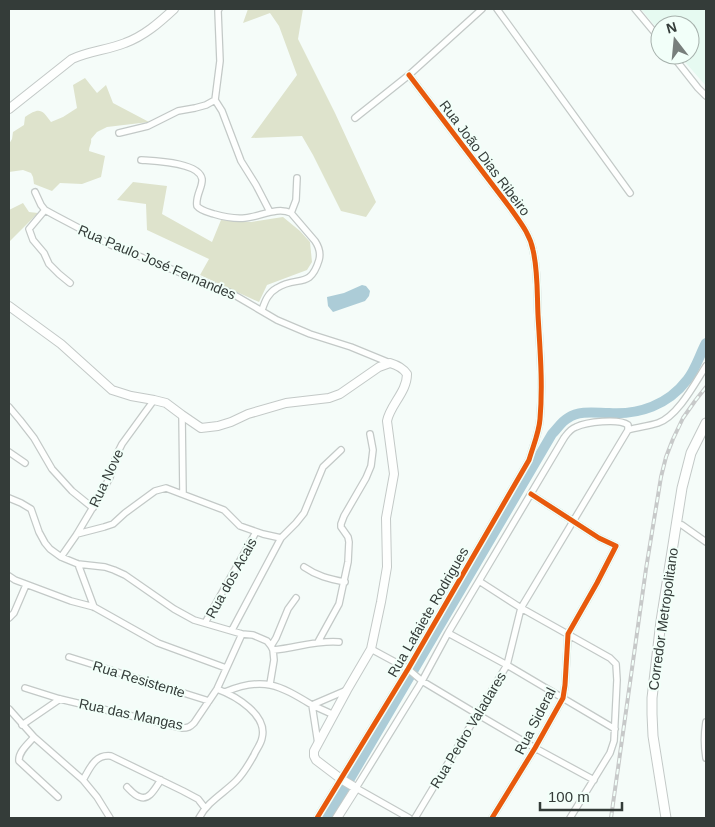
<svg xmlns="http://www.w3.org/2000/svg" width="715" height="827" viewBox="0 0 715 827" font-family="Arial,sans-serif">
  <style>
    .built { fill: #e6faf1 }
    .forest { fill: #dee3cc }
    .water { fill: #acccd7 }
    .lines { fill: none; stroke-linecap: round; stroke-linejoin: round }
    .river { stroke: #acccd7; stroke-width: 10 }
    .street-casing { stroke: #c3c9c7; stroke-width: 8 }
    .secondary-casing { stroke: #c3c9c7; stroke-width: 10 }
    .primary-casing { stroke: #c3c9c7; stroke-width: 11 }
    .street { stroke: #fefffe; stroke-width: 5.5 }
    .secondary { stroke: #fefffe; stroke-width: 8 }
    .primary { stroke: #fefffe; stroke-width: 9 }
    .rail-casing { stroke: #c7c9c9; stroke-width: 4 }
    .rail { stroke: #f2fff9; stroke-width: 2; stroke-dasharray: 5.5; stroke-linecap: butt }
    .cycleway-casing { stroke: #f2fff9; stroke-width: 8 }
    .cycleway { stroke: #e8590c; stroke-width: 5 }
    .labels { text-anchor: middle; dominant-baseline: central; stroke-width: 4; stroke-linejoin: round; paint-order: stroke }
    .street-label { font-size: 14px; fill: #343c39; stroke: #f2fff9 }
  </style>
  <rect width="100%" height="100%" fill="#f5fcf9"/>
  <path class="built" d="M641,9h65v77l-27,-31h11v-30h-30v7z"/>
  <path class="forest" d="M248,9h55l-5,30 37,74 41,89 -10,15 -25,-6 -28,-56 -11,-19 -51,2 46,-63 -18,-49 -9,-13 -27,10z
    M85,78l12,15 9,-8 7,18 36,19 -42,5 -10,5 -6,7c1,4 -2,7 -2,12l16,5 -4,21 -19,7 -22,-1 -8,8 -18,-7 -1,-7 -2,-4 -8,-3 -14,2v-28l3,-5 1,-7 11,-7 1,-8c14,-10 17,-8 26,5l12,-5 14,-9 -4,-23z
    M133,182l34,4 -5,28 50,28 9,-22 30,2 32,-5 17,14 10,11 2,20 -5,8 -40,15 -8,17 -59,-27 9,-16 -62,-29 -1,-26 -29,-4z
    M23,203l6,9 9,1 -29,29v-32z"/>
  <path class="water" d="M362,285l4,1 4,5 -1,5 -4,5 -32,11 -5,-6 -1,-9 17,-4z"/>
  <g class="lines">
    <path class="river" d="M327,818l225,-384c5,-5 10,-13 16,-16 12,-8 28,-5 41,-5 30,2 59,-8 78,-33 8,-9 13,-26 19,-37"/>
    <defs>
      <path id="street" d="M497,9l133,184
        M635,9l25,30
        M672,55l26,33 8,8
        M215,100l7,11 19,50 15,24 14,27
        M215,100l5,-39 -2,-50 1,-2
        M355,118l54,-43 73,-66
        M119,133l29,-7 30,-15 17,-3 11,-3 9,-5
        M141,160c13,1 58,2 61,19 1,8 -7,17 -5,27 4,5 11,6 17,8 10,3 20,5 31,4 15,-1 32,-12 46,-5l24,28c4,6 6,12 4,19 -9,30 -22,15 -42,28 -9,5 -12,13 -15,22
        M35,192l6,13 4,5 11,6 55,29 120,48 46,27 33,14 41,13 39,16
        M45,210l-16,19 4,11 11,13 5,11 10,10 11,9
        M291,213l5,-13 1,-22
        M9,407l11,13 14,18 18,31 20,22 21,17
        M182,415l1,79
        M628,430c10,-3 21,-4 30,-7 20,-7 37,-40 48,-57
        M9,452l16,11
        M9,498l12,5 10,6 8,23 6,11 5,6 11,8 17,7 27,3 9,3 11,5 49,34 20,11 48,14 11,1 14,6 4,5 2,4 1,10 -4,24
        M682,525l24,17
        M77,534l27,-7 9,-3 12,-11 30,-22 11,-3 58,22 16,16 23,8 18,4
        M61,557l16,-23 25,-42 8,-15 7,-23 5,-10 32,-44
        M78,564l16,43
        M304,567c13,9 25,12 41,15
        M9,576l6,4 56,21 23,6 64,36 68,25
        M479,581l42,27 89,50 6,6 1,16 -3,61 -4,12 -40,65
        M9,618l5,-5 12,-28
        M205,623l51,-91
        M232,630l49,-92 15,-15 8,-10 19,-46 18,-17
        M448,633l59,32 108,64
        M318,642l21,-38 9,-42 1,-20 -1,-5 -7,-10v-3l3,-8 22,-38 5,-12 2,-16 -3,-16
        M271,646l5,-8 12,-29 8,-11
        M371,649l37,20 14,12 55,33 58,34 59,32
        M273,650c23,-2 43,-10 66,-8
        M69,657l140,44
        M25,688l35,11 122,29c6,0 8,-1 12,-5l23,-34 25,-55
        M225,692c38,-16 54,-7 87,13l6,39
        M9,709l25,28 49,43 14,17 13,21
        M334,715l-22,-10 35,-15
        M706,722c-2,12 -2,24 0,36
        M22,725l38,-26
        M34,737c-6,7 -16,15 -15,24l39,36
        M83,780c7,-12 12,-26 28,-24l72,35 15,8 7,9
        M127,787c3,3 8,9 13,10 10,4 16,-11 21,-17
        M199,818c8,-16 25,-25 37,-37 7,-7 13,-17 18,-26 2,-5 7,-11 8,-17 6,-23 -26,-42 -45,-49
        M317,818l91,-149 121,-209c4,-14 10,-27 11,-41 3,-35 0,-69 -2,-104 -1,-21 0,-44 -5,-65 -3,-16 -13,-28 -22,-41l-102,-134
        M409,818l-53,-30 66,-107 26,-48 116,-195c3,-4 6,-9 12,-11 10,-5 43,-9 52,-2v5
        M415,818l92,-153 14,-57 107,-178
        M492,818l43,-70 28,-50 2,-13 3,-51 29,-51 19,-37 -17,-8 -68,-44"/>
      <path id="secondary" d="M9,109l63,-50c17,-8 36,-9 53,-16 19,-7 34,-20 49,-34
        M9,306l52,38 51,46 19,6 23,4 12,3 16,12 19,13 17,-2 13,-4 17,-8 38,-11 43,-5 11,-4 39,-27 11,-4c7,2 13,5 17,11 0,18 -17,31 -20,47l7,53 -8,44 1,49 -6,35 -10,47 -24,41 -33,61v5l2,4 25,19 15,9 -19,30"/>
      <path id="primary" d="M666,818l-13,-82 -1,-22v-16l9,-77 21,-133 9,-35 15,-30"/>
    </defs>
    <use href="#street" class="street-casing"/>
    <use href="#secondary" class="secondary-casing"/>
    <use href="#primary" class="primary-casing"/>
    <use href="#street" class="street"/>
    <use href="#secondary" class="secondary"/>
    <use href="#primary" class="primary"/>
    <defs>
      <path id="rail" d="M611,818l35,-249 15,-92 5,-20 7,-18 10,-21 12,-17 11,-14"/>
    </defs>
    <use href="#rail" class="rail-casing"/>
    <use href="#rail" class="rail"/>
    <defs>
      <path id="cycleway" d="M317,818l91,-149 121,-209c4,-14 10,-27 11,-41 3,-35 0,-69 -2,-104 -1,-21 0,-44 -5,-65 -3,-16 -13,-28 -22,-41l-102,-134
        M492,818l43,-70 28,-50 2,-13 3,-51 29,-51 19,-37 -17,-8 -68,-44"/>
    </defs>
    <use href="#cycleway" class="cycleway-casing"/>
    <use href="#cycleway" class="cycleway"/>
  </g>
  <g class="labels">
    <g class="street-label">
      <text transform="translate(485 158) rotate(53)">Rua João Dias Ribeiro</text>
      <text transform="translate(157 262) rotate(23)">Rua Paulo José Fernandes</text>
      <text transform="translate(106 478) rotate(-65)">Rua Nove</text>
      <text transform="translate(231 578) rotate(-61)">Rua dos Acais</text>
      <text transform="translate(428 612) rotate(-60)">Rua Lafaiete Rodrigues</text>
      <text transform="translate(663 619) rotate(-82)">Corredor Metropolitano</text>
      <text transform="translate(139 679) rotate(17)">Rua Resistente</text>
      <text transform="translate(131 714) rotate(12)">Rua das Mangas</text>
      <text transform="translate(535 721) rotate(-63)">Rua Sideral</text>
      <text transform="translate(468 730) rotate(-59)">Rua Pedro Valadares</text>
    </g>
  </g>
  <rect width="715" height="827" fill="none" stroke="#343c39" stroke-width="20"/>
  <g transform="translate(675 40) rotate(344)"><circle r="24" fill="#f2fff9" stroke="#a6b1ac"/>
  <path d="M0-4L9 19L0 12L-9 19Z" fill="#787f7c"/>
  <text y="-8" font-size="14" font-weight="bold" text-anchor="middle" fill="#343c39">N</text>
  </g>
  <path d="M540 802v8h82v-8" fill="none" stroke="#343c39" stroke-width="2.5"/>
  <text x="548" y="802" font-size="15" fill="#343c39" stroke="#f2fff9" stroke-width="4" paint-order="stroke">100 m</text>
</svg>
